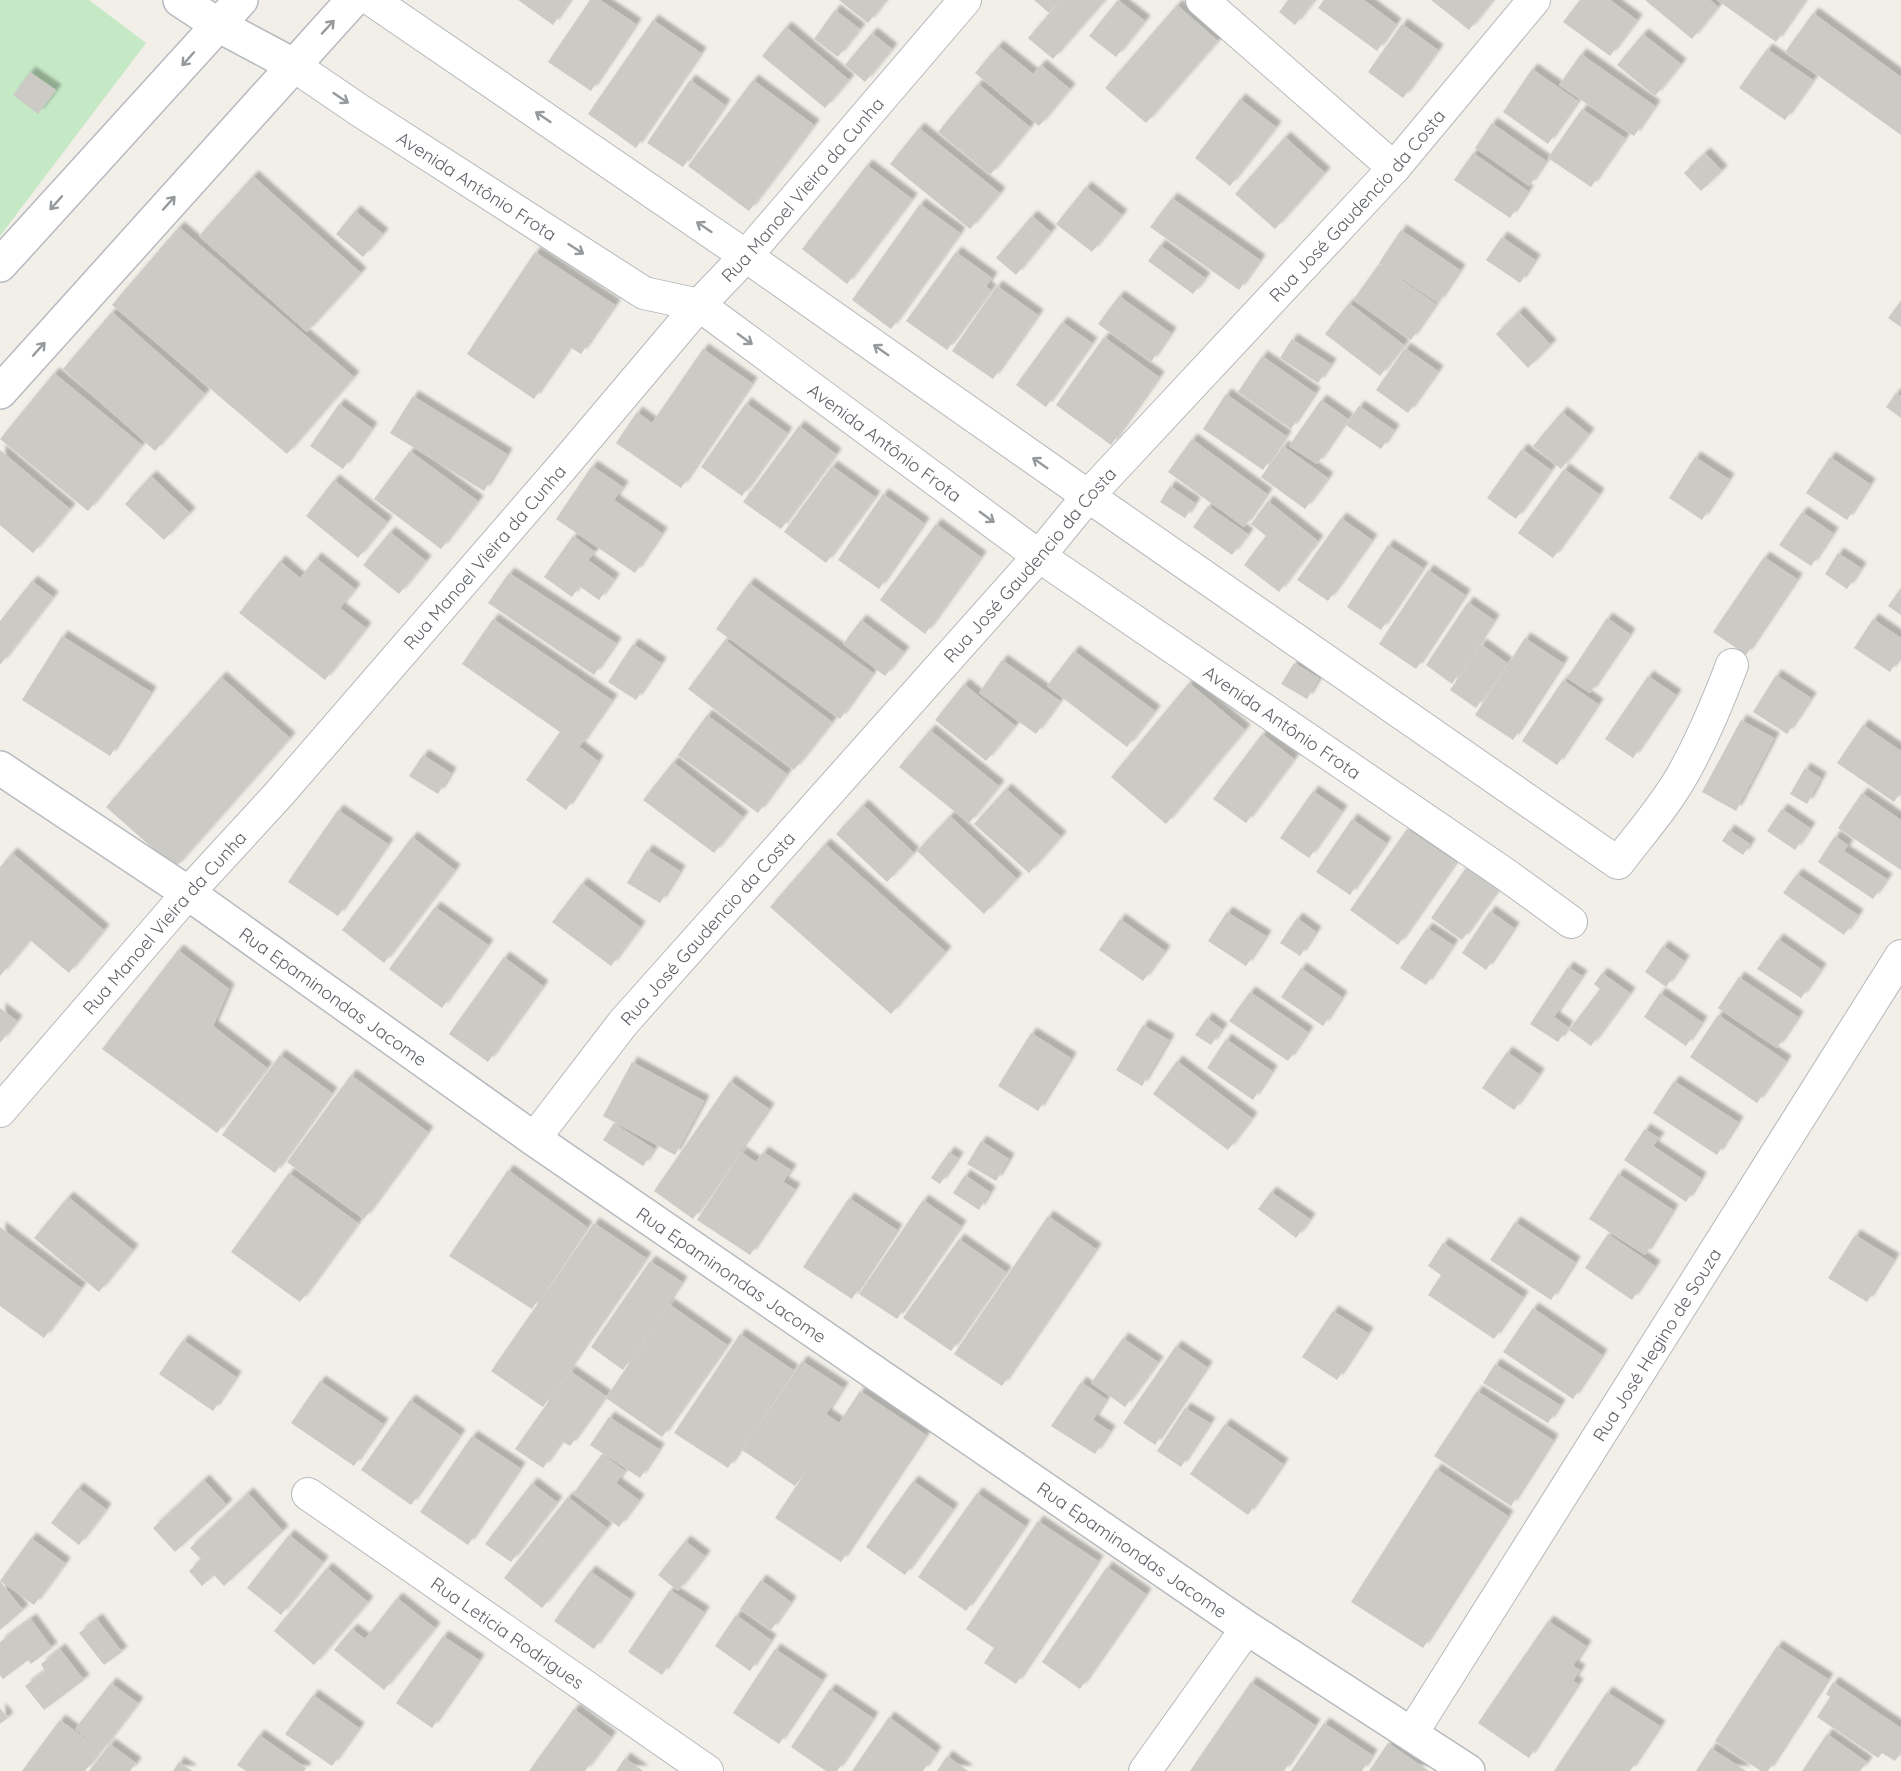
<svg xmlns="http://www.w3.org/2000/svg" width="1901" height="1771" viewBox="0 0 1901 1771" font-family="Quicksand,sans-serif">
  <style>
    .green { fill: #c5e8c5 }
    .building { fill: #cccac5; filter: url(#shadow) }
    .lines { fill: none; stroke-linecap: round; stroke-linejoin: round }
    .minor-casing { stroke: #b5b8bc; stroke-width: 34 }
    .secondary-casing { stroke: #b6babf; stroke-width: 36 }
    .minor { stroke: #fff; stroke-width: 32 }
    .secondary { stroke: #fff; stroke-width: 33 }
    .oneway { stroke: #979a9d }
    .labels { text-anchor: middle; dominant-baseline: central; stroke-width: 6; stroke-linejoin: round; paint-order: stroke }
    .street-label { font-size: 18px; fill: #5f6368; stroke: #fff }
  </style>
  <defs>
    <filter id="shadow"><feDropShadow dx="5.5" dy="-5.5" stdDeviation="1.5" flood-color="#0004"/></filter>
  </defs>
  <rect width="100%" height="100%" fill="#f1efe8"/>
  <path class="green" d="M0,0h89l57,43 -146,193z"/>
  <path class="building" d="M518,0h52l-17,25z
    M590,0h10l36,24 -45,67 -43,-29z
    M839,0h47l-18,23z
    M1034,0h26l-11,13z
    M1061,0h44l-52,59 -25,-21z
    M1118,0l27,21 -29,36 -27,-21z
    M1288,0h26l-19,25 -16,-13z
    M1324,0h40l32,24 -19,27 -59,-43z
    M1431,0h60l1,1 -23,29z
    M1580,0h30l27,20 -27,36 -47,-34z
    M1645,0h65l8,7 -26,32z
    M1717,0h88l-29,42z
    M1177,5l41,36 -72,82 -41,-35z
    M835,10l25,19 -22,28 -24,-18z
    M1813,13l88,64v58l-116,-83z
    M653,20l48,33 -65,95 -48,-34z
    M1402,24l36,26 -35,48 -35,-26z
    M786,27l63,53 -24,28 -63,-52z
    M872,33l20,16 -27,33 -20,-17z
    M1643,34l38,30 -26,32 -38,-31z
    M998,46l35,28 8,-9 29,24 -31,37 -64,-53z
    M1767,49l46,31 -28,40 -46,-32z
    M1581,54l74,52 -21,30 -75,-51z
    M1532,69l46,32 -30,43 -45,-32z
    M30,72l26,18 -18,24 -25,-19z
    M690,80l35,25 -42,62 -36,-24z
    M753,80l61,45 -65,86 -61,-45z
    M978,84l52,43 -40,48 -52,-43z
    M1240,99l36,28 -46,59 -35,-28z
    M1582,109l43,29 -34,49 -43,-29z
    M1492,123l54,38 -17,25 -54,-38z
    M919,128l81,65 -30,36 -80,-65z
    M1285,137l40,36 -50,56 -40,-35z
    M1473,153l55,38 -18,27 -56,-38z
    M1705,153l17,18 -21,20 -17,-18z
    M867,165l45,34 -65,85 -45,-35z
    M253,176l108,97 -54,59 -108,-96z
    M1086,187l36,28 -30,37 -36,-28z
    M1172,198l88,62 -21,30 -89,-63z
    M920,204l40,29 -69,96 -39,-29z
    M355,211l28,23 -20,23 -27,-23z
    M1032,216l19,16 -35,43 -20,-17z
    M179,227l175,150 -67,77 -175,-149z
    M1401,230l59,40 -22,33 -59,-40z
    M1502,237l33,23 -15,23 -34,-23z
    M1160,245l45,33 -12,16 -45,-33z
    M535,252l80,53 -34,49 -11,-7 -36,52 -67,-45z
    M956,252l36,26 -6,9 5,3 -44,60 -41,-29z
    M1379,264l57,40 -25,36 -58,-40z
    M997,286l41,29 -45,64 -41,-28z
    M1119,296l52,37 -20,29 -53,-38z
    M1901,301v26l-13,-9z
    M1349,303l55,42 -24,31 -55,-42z
    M112,312l93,82 -50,57 -92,-82z
    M1519,312l32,33 -23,23 -32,-34z
    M1062,322l30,21 -46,64 -30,-22z
    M1104,337l55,40 -48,68 -55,-40z
    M1292,339l39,25 -13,19 -38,-25z
    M1405,348l33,23 -30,42 -32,-23z
    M703,349l49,34 -71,105 -65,-45 21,-31 15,11z
    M1262,356l53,37 -24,36 -53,-37z
    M54,373l88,72 -54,66 -88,-72z
    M1896,393l5,3v22l-15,-11z
    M1226,394l60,42 -23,34 -60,-41z
    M413,396l94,58 -23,37 -94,-58z
    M1321,400l27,19 -31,45 -28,-18z
    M746,403l41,30 -45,63 -41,-29z
    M339,404l33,24 -29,41 -33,-23z
    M1359,406l35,24 -13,19 -35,-24z
    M1562,412l27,22 -28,35 -28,-23z
    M799,426l37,28 -55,75 -38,-27z
    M1192,439l75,55 -23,33 -76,-55z
    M1283,446l45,32 -23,31 -44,-32z
    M1522,449l29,21 -35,49 -29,-21z
    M0,450l70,59 -37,44 -33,-28z
    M410,451l68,50 -37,48 -67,-50z
    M1695,457l34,22 -27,41 -33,-22z
    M1830,457l40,27 -23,36 -41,-27z
    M592,466l31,21 -9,13 48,33 -27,40 -79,-54z
    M832,466l43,31 -49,66 -42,-31z
    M1564,469l35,25 -46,64 -35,-25z
    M151,476l39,37 -26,27 -39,-36z
    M334,480l53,42 -29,36 -52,-42z
    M1170,486l25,17 -10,15 -25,-16z
    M883,494l41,29 -45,66 -41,-29z
    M1268,501l50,40 -39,51 -35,-27 22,-29 -15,-12z
    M1208,506l40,28 -16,21 -39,-28z
    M1802,512l31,21 -22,33 -32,-21z
    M1341,518l31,22 -44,61 -31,-21z
    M936,524l45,33 -56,77 -45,-34z
    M390,532l36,29 -27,33 -36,-29z
    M573,536l22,16 -7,8 26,19 -15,21 -20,-14 -7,11 -28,-20z
    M1388,545l35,23 -42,62 -34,-23z
    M1838,553l23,15 -14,21 -22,-15z
    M1764,557l33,22 -51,76 -33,-23z
    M316,558l39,31 -15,19 26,20 -41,52 -86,-67 41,-52 20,17z
    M1428,570l37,25 -49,74 -37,-25z
    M509,573l107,70 -22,32 -106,-72z
    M32,581l21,16 -53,68v-44z
    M749,583l124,90 -33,46 -124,-90z
    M1901,588v27l-13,-9z
    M1468,602l26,18 -42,64 -26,-19z
    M1607,618l23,16 -40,59 -23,-15z
    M493,619l119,81 -32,46 -7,-4 25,19 -32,49 -40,-30 34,-48 -98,-68z
    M1873,619l28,19v17l-11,17 -36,-24z
    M861,620l43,32 -19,24 -42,-32z
    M62,636l89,56 -41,64 -88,-56z
    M1525,638l38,25 -50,77 -38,-25z
    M725,640l107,82 -38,48 -106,-81z
    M633,644l28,19 -25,37 -28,-18z
    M1481,644l26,19 -31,45 -26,-18z
    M1074,651l81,60 -28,36 -80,-61z
    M1002,660l58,41 -24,33 -57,-41z
    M1294,663l25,15 -12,21 -26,-15z
    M1776,675l35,23 -24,36 -34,-22z
    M1648,676l28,19 -43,63 -28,-19z
    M221,677l69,61 -115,130 -69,-61z
    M1563,680l35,24 -41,61 -35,-24z
    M1189,683l56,47 -79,94 -55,-47z
    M964,684l51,42 -29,35 -51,-41z
    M707,715l80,59 -29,39 -80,-58z
    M1741,720l33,18 -38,73 -34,-19z
    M1863,725l38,26v41l-7,10 -57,-39z
    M930,730l69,56 -30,37 -70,-56z
    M1262,734l32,25 -48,64 -33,-24z
    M423,755l28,18 -13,21 -29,-18z
    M673,762l70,55 -29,36 -71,-53z
    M1805,768l16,10 -14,26 -17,-10z
    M1006,789l55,48 -32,36 -55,-49z
    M1313,791l29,20 -33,47 -29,-20z
    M1862,793l39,27v50l-63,-42z
    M863,805l51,48 -27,29 -51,-48z
    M1782,809l28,19 -15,22 -28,-19z
    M338,810l50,34 -50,72 -50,-34z
    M950,816l67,63 -33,35 -67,-63z
    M1352,819l34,24 -36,52 -34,-23z
    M1407,829l49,33 -58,83 -48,-35z
    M1729,830l21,14 -7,11 -21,-14z
    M1835,836l13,9 -4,6 43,28 -14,20 -55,-37z
    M412,837l43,33 -71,93 -42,-33z
    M825,844l121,108 -55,62 -121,-107z
    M647,850l33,21 -20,32 -33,-20z
    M12,853l92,77 -35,43 -39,-33 -30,36v-109z
    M1468,865l32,22 -38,53 -31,-22z
    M1797,874l61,41 -14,20 -61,-42z
    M582,883l58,44 -29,39 -59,-44z
    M435,907l53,38 -46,63 -53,-39z
    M1490,911l24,17 -28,42 -24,-17z
    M1227,912l39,24 -20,30 -38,-25z
    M1297,918l19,14 -16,24 -20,-13z
    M1120,919l45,32 -22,30 -44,-31z
    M1427,928l26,17 -27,40 -26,-17z
    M1778,939l43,30 -20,29 -44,-29z
    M1663,946l21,15 -18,26 -21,-15z
    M178,950l51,39 -16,37 54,42 -50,65 -115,-84z
    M504,957l39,29 -55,76 -39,-28z
    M1568,967l14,9 -28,41 14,10 -10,15 -28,-18z
    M1301,968l41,29 -19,29 -42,-29z
    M1602,973l28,20 -39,53 -22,-16 31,-41 -6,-5z
    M1739,977l59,40 -21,31 -59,-40z
    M1250,992l58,40 -20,29 -59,-40z
    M1660,993l42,29 -16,24 -42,-29z
    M0,1008l17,13 -17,22z
    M1718,1015l68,46 -29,42 -67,-46z
    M1207,1018l15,11 -11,16 -16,-10z
    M1143,1025l26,15 -27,46 -26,-16z
    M1031,1033l40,25 -33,53 -40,-25z
    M1226,1039l46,32 -19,29 -46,-32z
    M1507,1052l32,22 -25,36 -32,-22z
    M280,1055l52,38 -57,80 -53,-38z
    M1177,1061l75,57 -24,32 -75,-56z
    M632,1062l72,39 -29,54 -72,-39z
    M351,1075l77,57 -64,87 -77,-57z
    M730,1081l39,28 -76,110 -39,-28z
    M1674,1081l64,41 -21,33 -64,-42z
    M614,1123l40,26 -11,17 -40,-26z
    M1645,1129l14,9 -6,8 48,32 -15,24 -62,-42z
    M981,1141l28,18 -13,22 -29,-17z
    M741,1152l15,10 7,-10 28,18 -8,12 12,7 -45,66 -53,-35z
    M949,1152l9,6 -18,26 -9,-6z
    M508,1170l79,57 -55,82 -83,-53z
    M289,1173l69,50 -58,79 -69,-50z
    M1618,1174l55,36 -28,45 -56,-36z
    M965,1175l25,17 -11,18 -26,-17z
    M1271,1192l39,27 -14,19 -38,-29z
    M68,1197l65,53 -34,42 -65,-54z
    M849,1198l48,32 -45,69 -49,-32z
    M923,1200l38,26 -64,93 -38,-25z
    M1048,1216l48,33 -94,137 -48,-32z
    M1515,1222l60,40 -24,38 -61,-40z
    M594,1223l52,35 -103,149 -52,-36z
    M0,1227l81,61 -37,50 -44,-32z
    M1608,1234l47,32 -23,34 -47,-32z
    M1855,1235l39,24 -27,43 -39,-24z
    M959,1239l47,33 -55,79 -48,-33z
    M1443,1243l80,54 -29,42 -66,-44 13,-20 -13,-9z
    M650,1261l32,21 -59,88 -32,-23z
    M669,1304l58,41 -65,92 -56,-39z
    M1533,1308l69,47 -29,44 -70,-47z
    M1333,1311l35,22 -31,47 -35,-23z
    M740,1334l53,36 -65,98 -54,-35z
    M1123,1338l35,24 -33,45 -34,-24z
    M183,1340l53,37 -23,34 -54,-37z
    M1176,1346l31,21 -52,78 -32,-22z
    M802,1361l41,27 -17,26 13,9 21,-32 66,44 -85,127 -66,-44 48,-72 -28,40 -53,-36z
    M1495,1364l65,41 -12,18 -65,-40z
    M570,1371l36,25 -36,50 -8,-5 -19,27 -28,-19z
    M320,1381l63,43 -29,42 -63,-43z
    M1081,1382l25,17 -13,21 17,11 -15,23 -44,-28z
    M1477,1391l76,49 -42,66 -77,-50z
    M410,1400l50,35 -49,70 -50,-35z
    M1185,1408l25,15 -29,44 -24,-16z
    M609,1417l50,32 -19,29 -50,-33z
    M1225,1424l58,40 -35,51 -58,-41z
    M472,1436l48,32 -52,77 -48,-33z
    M602,1454l23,17 -9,12 23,17 -20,27 -46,-33z
    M1436,1469l72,47 -85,132 -72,-46z
    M204,1480l23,25 -52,47 -22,-24z
    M913,1481l40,28 -48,66 -39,-28z
    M532,1483l25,19 -46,60 -26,-18z
    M78,1488l28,21 -27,36 -28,-22z
    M248,1493l35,38 -59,55 -10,-11 -12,11 -13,-15 12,-12 -11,-11z
    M977,1493l48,33 -59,85 -48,-34z
    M568,1497l39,31 -65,80 -38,-30z
    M1038,1521l60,40 -82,123 -32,-21 10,-15 -28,-19z
    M289,1535l34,27 -42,53 -34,-27z
    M31,1538l34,25 -31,42 -34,-24z
    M685,1541l20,15 -27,35 -20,-16z
    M1107,1567l39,27 -66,95 -38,-27z
    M327,1568l41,34 -54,63 -40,-34z
    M590,1571l40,28 -36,50 -40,-28z
    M761,1580l30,22 -20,28 -31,-21z
    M0,1581l23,29 -23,20z
    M670,1590l34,22 -42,63 -34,-23z
    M397,1598l38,30 -51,62 -50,-40 18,-21 13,10z
    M736,1615l35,25 -21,31 -35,-25z
    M31,1619l21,29 -21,16 -3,-4 -25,19 -3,-4v-33z
    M97,1619l25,33 -18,13 -25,-32z
    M1548,1621l38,25 -13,20 7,4 -7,11 5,3 -49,74 -51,-35z
    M443,1636l36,24 -47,68 -36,-25z
    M1777,1646l51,33 -60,92h-7l-46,-30z
    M60,1649l24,31 -40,30 -19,-24 20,-15 -4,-7z
    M775,1649l47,31 -43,64 -46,-31z
    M1251,1682l64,43 -31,46h-94z
    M1833,1682l68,46v24l-6,9 -13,-8 -4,5 -61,-41 13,-20 -4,-3z
    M111,1683l27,20 -36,47 -27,-21z
    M830,1689l43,29 -36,53h-11l-35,-24z
    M1607,1692l53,34 -30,45h-76z
    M313,1695l46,33 -27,38 -47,-32z
    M0,1708l8,10 -8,6z
    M574,1709l37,28 -26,34h-56z
    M889,1717l47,35 -13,19h-71z
    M60,1720l41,30 -16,21h-63z
    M1324,1723l48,32 -10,16h-71z
    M1827,1734l40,28 -7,9h-58z
    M259,1735l47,33 -2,3h-58l-9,-6z
    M1388,1743l41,28h-60z
    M110,1744l26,19 -6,8h-41z
    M1711,1748l35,23h-50z
    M947,1756l21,15h-31z
    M625,1758l18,13h-27z
    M179,1762l13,9h-19z"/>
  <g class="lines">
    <defs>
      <g id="minor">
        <path d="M372,0l374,256 342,240 530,367c22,-29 47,-57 65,-89 19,-34 35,-72 49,-109"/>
        <path d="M1202,0l192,168"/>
        <path id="s1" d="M293,65l66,45 285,183 55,12 340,251 466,318 66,48"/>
        <path id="s2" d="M0,1111l188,-218 91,-99 284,-328 136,-161 47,-49 219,-256"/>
        <path id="s3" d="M534,1139l89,-116 416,-467 49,-60 306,-328 140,-168"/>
        <path id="s4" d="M308,1494l399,277"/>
        <path id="s5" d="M1412,1733l489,-777"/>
        <path d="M1145,1771l102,-143"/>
      </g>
      <g id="secondary">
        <path d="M180,0l38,25 75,40"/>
        <path d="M0,265l241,-265"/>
        <path d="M0,392l353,-392"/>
        <path id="s6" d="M0,768l188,125 346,246 713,489 221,143"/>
      </g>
    </defs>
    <use href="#minor" class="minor-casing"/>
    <use href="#secondary" class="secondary-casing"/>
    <use href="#minor" class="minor"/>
    <use href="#secondary" class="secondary"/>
  </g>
  <defs><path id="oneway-shaft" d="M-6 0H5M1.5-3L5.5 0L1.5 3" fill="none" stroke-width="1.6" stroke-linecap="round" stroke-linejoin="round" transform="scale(1.5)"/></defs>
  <g class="oneway">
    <use href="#oneway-shaft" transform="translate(328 27) rotate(-47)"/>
    <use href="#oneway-shaft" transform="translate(188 59) rotate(132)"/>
    <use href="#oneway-shaft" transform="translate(341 98) rotate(34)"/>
    <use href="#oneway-shaft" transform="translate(543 117) rotate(-146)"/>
    <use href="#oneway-shaft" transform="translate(56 203) rotate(132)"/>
    <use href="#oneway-shaft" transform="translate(169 203) rotate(-48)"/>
    <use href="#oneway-shaft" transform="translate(704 227) rotate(-146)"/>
    <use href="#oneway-shaft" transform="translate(576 249) rotate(33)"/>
    <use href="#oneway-shaft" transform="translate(745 339) rotate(36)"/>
    <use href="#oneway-shaft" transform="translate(39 349) rotate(-48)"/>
    <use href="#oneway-shaft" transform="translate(881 350) rotate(-145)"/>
    <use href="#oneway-shaft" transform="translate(1040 463) rotate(-145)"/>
    <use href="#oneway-shaft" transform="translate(987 517) rotate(36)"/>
  </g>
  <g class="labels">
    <g class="street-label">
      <text stroke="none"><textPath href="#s1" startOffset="220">Avenida Antônio Frota</textPath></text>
      <text stroke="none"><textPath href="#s2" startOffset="1222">Rua Manoel Vieira da Cunha</textPath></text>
      <text stroke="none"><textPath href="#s3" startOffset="1245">Rua José Gaudencio da Costa</textPath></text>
      <text stroke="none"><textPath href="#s1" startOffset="706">Avenida Antônio Frota</textPath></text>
      <text stroke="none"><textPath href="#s2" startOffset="736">Rua Manoel Vieira da Cunha</textPath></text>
      <text stroke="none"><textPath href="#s3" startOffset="759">Rua José Gaudencio da Costa</textPath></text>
      <text stroke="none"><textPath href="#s1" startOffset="1192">Avenida Antônio Frota</textPath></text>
      <text stroke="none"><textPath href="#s2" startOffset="250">Rua Manoel Vieira da Cunha</textPath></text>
      <text stroke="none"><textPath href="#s3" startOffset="273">Rua José Gaudencio da Costa</textPath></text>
      <text stroke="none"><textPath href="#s6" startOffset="404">Rua Epaminondas Jacome</textPath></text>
      <text stroke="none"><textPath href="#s6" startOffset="890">Rua Epaminondas Jacome</textPath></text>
      <text stroke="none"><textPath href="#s5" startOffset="459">Rua José Hegino de Souza</textPath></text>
      <text stroke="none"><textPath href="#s6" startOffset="1376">Rua Epaminondas Jacome</textPath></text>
      <text stroke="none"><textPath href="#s4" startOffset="243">Rua Leticia Rodrigues</textPath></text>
    </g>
  </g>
</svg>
